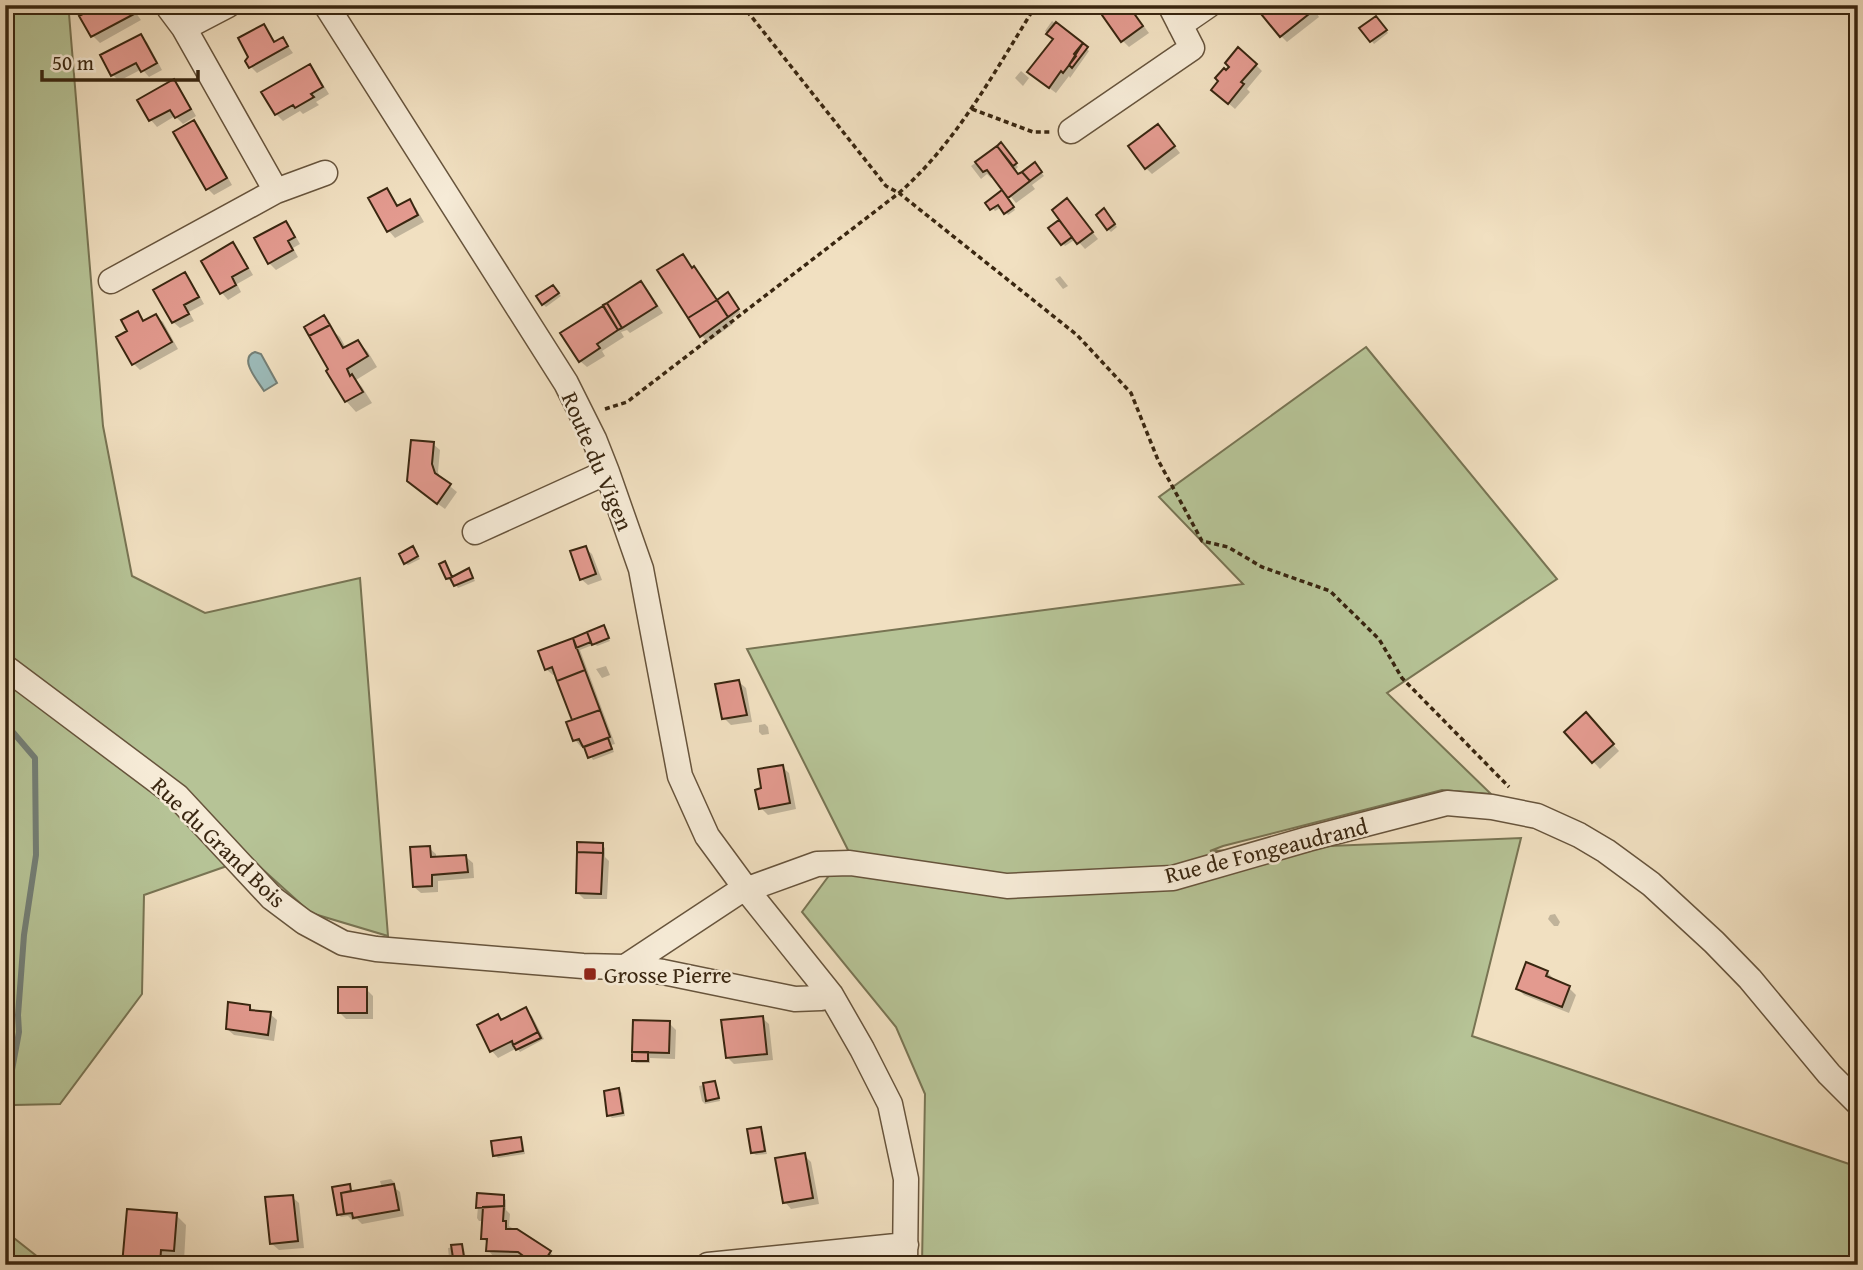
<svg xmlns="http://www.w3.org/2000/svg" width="1863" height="1270" viewBox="0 0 1863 1270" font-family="'Gentium Book Plus',serif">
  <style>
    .green { fill: #b6c396; stroke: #787453; stroke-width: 2 }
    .water { fill: #9cbbba; stroke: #747f76; stroke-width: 2 }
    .shadow { fill: #0003 }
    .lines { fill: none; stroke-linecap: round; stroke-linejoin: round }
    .stream { stroke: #747f76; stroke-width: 6 }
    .building { fill: #e39a8f; stroke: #392610; stroke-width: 2 }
    .minor-casing { stroke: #67543c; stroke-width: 27 }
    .path { stroke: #392610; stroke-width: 3.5; stroke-dasharray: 5 3.5; stroke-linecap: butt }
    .minor { stroke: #f6ebd7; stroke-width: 24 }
    .poi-dot { fill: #8f2418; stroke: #f6ebd7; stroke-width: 2.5 }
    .labels { text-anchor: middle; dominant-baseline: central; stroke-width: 5; stroke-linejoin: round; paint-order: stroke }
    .street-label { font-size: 23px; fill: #392610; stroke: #f6ebd7 }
    .poi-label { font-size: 23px; fill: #392610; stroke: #f6ebd7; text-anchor: start }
  </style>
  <rect width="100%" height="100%" fill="#f1e0c1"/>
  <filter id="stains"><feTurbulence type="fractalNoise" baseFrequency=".00286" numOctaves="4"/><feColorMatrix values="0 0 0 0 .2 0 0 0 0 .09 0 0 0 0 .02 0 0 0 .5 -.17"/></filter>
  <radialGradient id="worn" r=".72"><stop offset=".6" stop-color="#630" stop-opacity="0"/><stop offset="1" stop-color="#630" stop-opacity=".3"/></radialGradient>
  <path class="green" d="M5,5h62l2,9 34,412 29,150 73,37 155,-35 28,358 -77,-23 -61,-55 -106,37 -2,99 -82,110 -46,1 -9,88z
    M1366,347l191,232 -170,114 104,101 -49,-4 -219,56 -13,5 311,-13 -49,198 386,131v98h-936l3,-171 -29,-67 -94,-115 46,-62 -101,-201 496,-65 -84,-87z
    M5,1231l43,34h-43z"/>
  <path class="water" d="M255,352l6,2 16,29 -13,8c-7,-11 -26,-33 -9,-39z"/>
  <path class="shadow" d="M1102,5h31v7l16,21 -20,14 -6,-6z
    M1279,5h38l3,4 -4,3 3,5 -32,25 -6,-6 -9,-25z
    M131,6l10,14 -41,23 -7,-7 -11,-20z
    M1052,21l37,30 -19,27 -1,-2 -13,17 -20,-15 18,-39 -9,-8z
    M1379,21l9,12 -14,11 -12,-15z
    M264,26l6,7 6,10 7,-4 10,14 -36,20 -6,-6z
    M140,36l7,6 15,28 -13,7 -7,-8 -23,12 -6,-6z
    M1256,65l6,6 -15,18 3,3 -15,17 -15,-13 6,-24z
    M310,66l6,7 13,21 -13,8 3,3 -16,9 -3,-3 -17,10 -7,-7z
    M1021,71l8,7 -6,8 -8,-8z
    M173,81l7,7 16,28 -13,8 -8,-8 -18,11 -6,-7z
    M193,122l7,7 32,56 -18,10 -6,-6z
    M1164,133l16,20 -28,21 -6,-6z
    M1001,145l17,22 -3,3 4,6 18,-9 7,9 -12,9 3,4 -19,14 -22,-27 -3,2 -4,-4 -6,5 -10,-13z
    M386,190l7,7 6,10 10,-5 7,6 8,14 -29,16 -6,-7 -18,-32z
    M1005,195l10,15 -7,5 -6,-8 -7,4 -7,-8z
    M1073,207l25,32 -13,10 -9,-10 -11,7 -14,-18 11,-8z
    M1107,213l10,14 -6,5 -3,-3z
    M286,223l6,7 8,14 -7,4 5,9 -22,13 -7,-7z
    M233,244l6,7 14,24 -16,9 4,8 -13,8 -6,-7z
    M682,256l36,45 13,-4 9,15 -10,8 3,4 -25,18 -7,-7z
    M184,274l7,7 13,23 -15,8 5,9 -14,7 -7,-6z
    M1060,276l8,10 -5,3 -8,-10z
    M641,283l7,7 15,23 -33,20 -3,-3 -6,2 3,5 -22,14 3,5 -18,11 -7,-6 22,-53 6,5z
    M556,290l5,6 -15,11 -3,-3z
    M137,313l8,9 11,-6 7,6 15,27 -38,21 -7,-7 -4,-31z
    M332,330l8,7 6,11 12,-6 10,10 9,15 -21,13 6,7 10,16 -16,9 -10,-11z
    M433,444l7,6 -2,22 2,6 17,14 -12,17 -29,-21z
    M585,548l7,6 10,26 -14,5 -7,-6z
    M415,551l5,8 -12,6 -3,-2z
    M442,565l10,13 19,-5 4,8 -17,7 -5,-8 -2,1 -3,-3z
    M603,627l7,14 -13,5 -2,-2 -15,6 35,94 -4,1 3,7 -21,8 -7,-12 -2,-2 -3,1 -6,-7 -1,-19 -17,-47 -4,1 -7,-6z
    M606,666l4,9 -8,3 -6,-9z
    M739,682l7,6 6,34 -21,3 -7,-7z
    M1592,721l27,30 -19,18 -34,-37z
    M765,724l3,3 1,7 -7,1 -3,-3v-7z
    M782,767l7,6 7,36 -28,6 -7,-7 2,-18z
    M602,845l3,3v9l4,4 -2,38h-23l-7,-7z
    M429,848l7,6v4l30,-1 7,6 1,15 -36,3v11l-17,1 -7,-6z
    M1555,914l5,8 -2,4h-4l-6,-7 2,-4z
    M1547,972l7,7 -1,2 16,7 7,7 -7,18 -45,-18 -6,-6z
    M366,989l7,7v23h-27l-7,-7z
    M249,1006l6,6 15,2 7,6 -3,21 -40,-6 -7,-6z
    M525,1009l7,7 12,23 -24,13 -3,-4 -19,10 -6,-7z
    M762,1018l7,6 4,36 -39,4 -7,-7z
    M669,1023l7,7 -1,29 -25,-1v5h-14l-3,-3z
    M715,1083l2,3 3,15 -15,3 -3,-3 -3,-15z
    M619,1090l3,3 3,23 -13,2 -3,-3z
    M760,1129l3,3 4,22 -11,1 -3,-2z
    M520,1139l3,3 2,12 -27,4 -3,-3z
    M804,1155l7,7 8,42 -28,5 -6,-7z
    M391,1179l3,3 1,6 5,4 4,24 -42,8 -5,-5 -5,1 -4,-4 -7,1 -3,-3 -4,-25 16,-3 3,7 29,-5 -2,-7z
    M479,1195l24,2 3,3v10l4,4 -1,12 41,26 6,7 -4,6h-18l-8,-7 -32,-1 -6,-7v-6l-5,-6 1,-17h-5l-2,-3z
    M292,1197l7,6 5,45 -25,2 -7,-6z
    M176,1215l10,10 -2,36 -13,-1 -1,5h-46z
    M461,1246l3,3 2,10 -14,2 -3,-3 -1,-10z"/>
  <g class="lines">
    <path class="stream" d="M5,723l30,35 1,97 -12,80 -6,80 1,17 -14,76"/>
  </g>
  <path class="building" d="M99,5h33l4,8 -45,24 -12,-21z
    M1100,5h28l15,21 -22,16 -19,-27z
    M1277,5h34l3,5 -34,27 -19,-23 9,-7 2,2z
    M1376,16l11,14 -17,12 -11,-14z
    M1056,22l27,21 -9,11 2,2 -13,17 -2,-2 -12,17 -22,-16 26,-33 -7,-5z
    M264,24l10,18 9,-5 5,9 -39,22 -4,-7 3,-4 -10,-19z
    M141,34l16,29 -16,9 -5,-9 -25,13 -11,-21z
    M1083,43l5,4 -16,21 -3,-3z
    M1238,47l19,17 -16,18 3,2 -16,20 -17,-14 7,-9 -3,-3 9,-10 2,2 3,-3 -4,-4z
    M310,64l13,23 -12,7 3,3 -19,11 -2,-3 -18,10 -14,-23z
    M174,79l17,30 -16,9 -5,-8 -21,11 -12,-21z
    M194,120l33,58 -21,12 -33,-58z
    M1158,124l17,22 -30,23 -17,-23z
    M1001,142l16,21 -4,3 -16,-20z
    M997,146l21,28 4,-2 8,9 -22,17 -21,-28 -4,2 -8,-10z
    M1035,162l7,10 -12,9 -8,-9z
    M387,188l10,18 13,-7 8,16 -31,17 -19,-34z
    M1002,190l12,17 -10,7 -6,-9 -8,5 -5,-7z
    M1067,198l26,34 -16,12 -25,-34z
    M1104,208l11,16 -8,6 -11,-15z
    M1059,220l13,17 -11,8 -13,-17z
    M286,221l9,16 -7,4 5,9 -25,14 -14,-26z
    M233,242l15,26 -16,9 4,8 -16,9 -19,-33z
    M683,254l9,14 2,-2 23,34 -29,18 -31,-48z
    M185,272l14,25 -15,8 5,9 -17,9 -19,-33z
    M641,281l16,25 -35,22 -15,-25z
    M553,285l6,8 -17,12 -6,-9z
    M728,292l11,17 -11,8 -11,-17z
    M717,300l11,17 -28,20 -12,-19z
    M607,303l15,25 -4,2 -15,-25z
    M603,306l15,24 -21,14 3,4 -21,14 -19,-29z
    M138,311l5,10 13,-7 16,28 -40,23 -16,-28 11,-6 -6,-11z
    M324,315l6,10 -21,11 -5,-9z
    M330,325l13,23 15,-8 10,16 -21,13 3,7 2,-2 11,18 -18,10 -19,-31 2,-2 -19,-33z
    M411,440l23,2 -2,22 3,9 16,11 -14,20 -30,-23z
    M413,546l5,10 -14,8 -5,-10z
    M586,546l10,28 -16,6 -10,-29z
    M445,561l7,16 17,-9 4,10 -19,8 -4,-8 -4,1 -7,-15z
    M604,625l5,13 -17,7 -5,-13z
    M587,632l4,10 -15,6 -3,-10z
    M573,638l12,32 -28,11 -5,-14 -7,3 -7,-19z
    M585,670l15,40 -28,10 -15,-39z
    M739,680l8,35 -25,4 -7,-35z
    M600,710l10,27 -27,10 -4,-8 -6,2 -7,-19z
    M1586,712l28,32 -22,19 -28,-31z
    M608,738l4,11 -24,9 -4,-11z
    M783,765l7,38 -31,6 -4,-19 6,-2 -3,-19z
    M577,842l26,1v10l-26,-1z
    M430,846l1,11 35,-2 2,17 -36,3v11l-19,1 -3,-40z
    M577,852l26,1 -2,41 -25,-1z
    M1526,962l22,9 -2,5 24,10 -8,21 -46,-18z
    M338,987h29v26h-29z
    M228,1002l22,3v5l21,2 -3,23 -42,-6z
    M526,1007l12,25 -25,13 -1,-4 -22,11 -13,-27 21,-11 3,6z
    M763,1016l4,38 -41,4 -5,-38z
    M633,1020l37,1 -1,32 -37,-1z
    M538,1032l3,6 -25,12 -3,-5z
    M632,1052h16v9h-16z
    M715,1081l4,17 -13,3 -3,-18z
    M619,1088l4,25 -16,3 -3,-25z
    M761,1127l4,24 -14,2 -4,-24z
    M521,1137l2,14 -30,5 -2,-15z
    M805,1153l8,45 -30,5 -8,-45z
    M350,1184l1,7 -10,2 3,21 -7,1 -5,-28z
    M394,1184l5,26 -46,8 -1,-5 -8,1 -3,-21z
    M477,1193l27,2v11l-28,2z
    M293,1195l5,46 -28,3 -5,-47z
    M504,1206l-1,15h3v8h11l34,22 -9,14h-7l-17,-13 -32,-1 1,-12h-6l2,-32z
    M127,1209l50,4 -3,38 -13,-1 -1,15h-38z
    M462,1244l2,13 -11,1 -2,-13z"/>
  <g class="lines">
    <defs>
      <path id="minor" d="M326,5l240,378 28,56 13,33 34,97 39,207 27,60 39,53 85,106 31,54 28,55 16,75 -1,86
        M169,8l15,20 92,163
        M1180,25l29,-20
        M184,28l44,-23
        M1071,131l121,-83 -22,-43
        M111,281l165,-90 49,-18
        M475,532l132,-60
        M5,667l172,129 95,102 32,24 39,21 33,6 207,17 42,1 38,5 132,27 26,-1 10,-3
        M625,967l112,-74 80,-29 33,-1 157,23 166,-8 135,-39 139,-36 45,4 45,9 42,19 27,16 45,33 63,58 36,37 79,95 29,29
        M708,1265l198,-20"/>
    </defs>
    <use href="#minor" class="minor-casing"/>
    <path class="path" d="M741,5l10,11 135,170 13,7c58,-51 96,-122 137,-188
      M972,109l61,23h17
      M605,409l22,-7 272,-209 178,142 54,58 27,67 44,81 26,6 34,20 68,24 49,48 23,39 107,109"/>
    <use href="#minor" class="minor"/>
  </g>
  <rect class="poi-dot" x="583" y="967" width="14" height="14" rx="3.5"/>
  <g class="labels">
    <g class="street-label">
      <text transform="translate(598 461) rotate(67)">Route du Vigen</text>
      <text transform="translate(219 842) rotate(44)">Rue du Grand Bois</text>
      <text transform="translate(1266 850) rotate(-14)">Rue de Fongeaudrand</text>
    </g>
    <g class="poi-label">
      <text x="604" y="974">Grosse Pierre</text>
    </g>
  </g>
  <rect width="1863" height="1270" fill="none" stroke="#f1e0c1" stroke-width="28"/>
  <rect x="7" y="7" width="1849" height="1256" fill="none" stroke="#392610" stroke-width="3.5"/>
  <rect x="14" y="14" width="1835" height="1242" fill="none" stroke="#392610" stroke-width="2"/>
  <path d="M42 70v10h156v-10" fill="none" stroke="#392610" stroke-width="3.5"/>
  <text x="52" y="70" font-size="21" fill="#392610" stroke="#f6ebd7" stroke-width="5" paint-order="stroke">50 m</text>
  <rect width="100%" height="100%" filter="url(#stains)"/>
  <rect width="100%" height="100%" fill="url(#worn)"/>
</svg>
